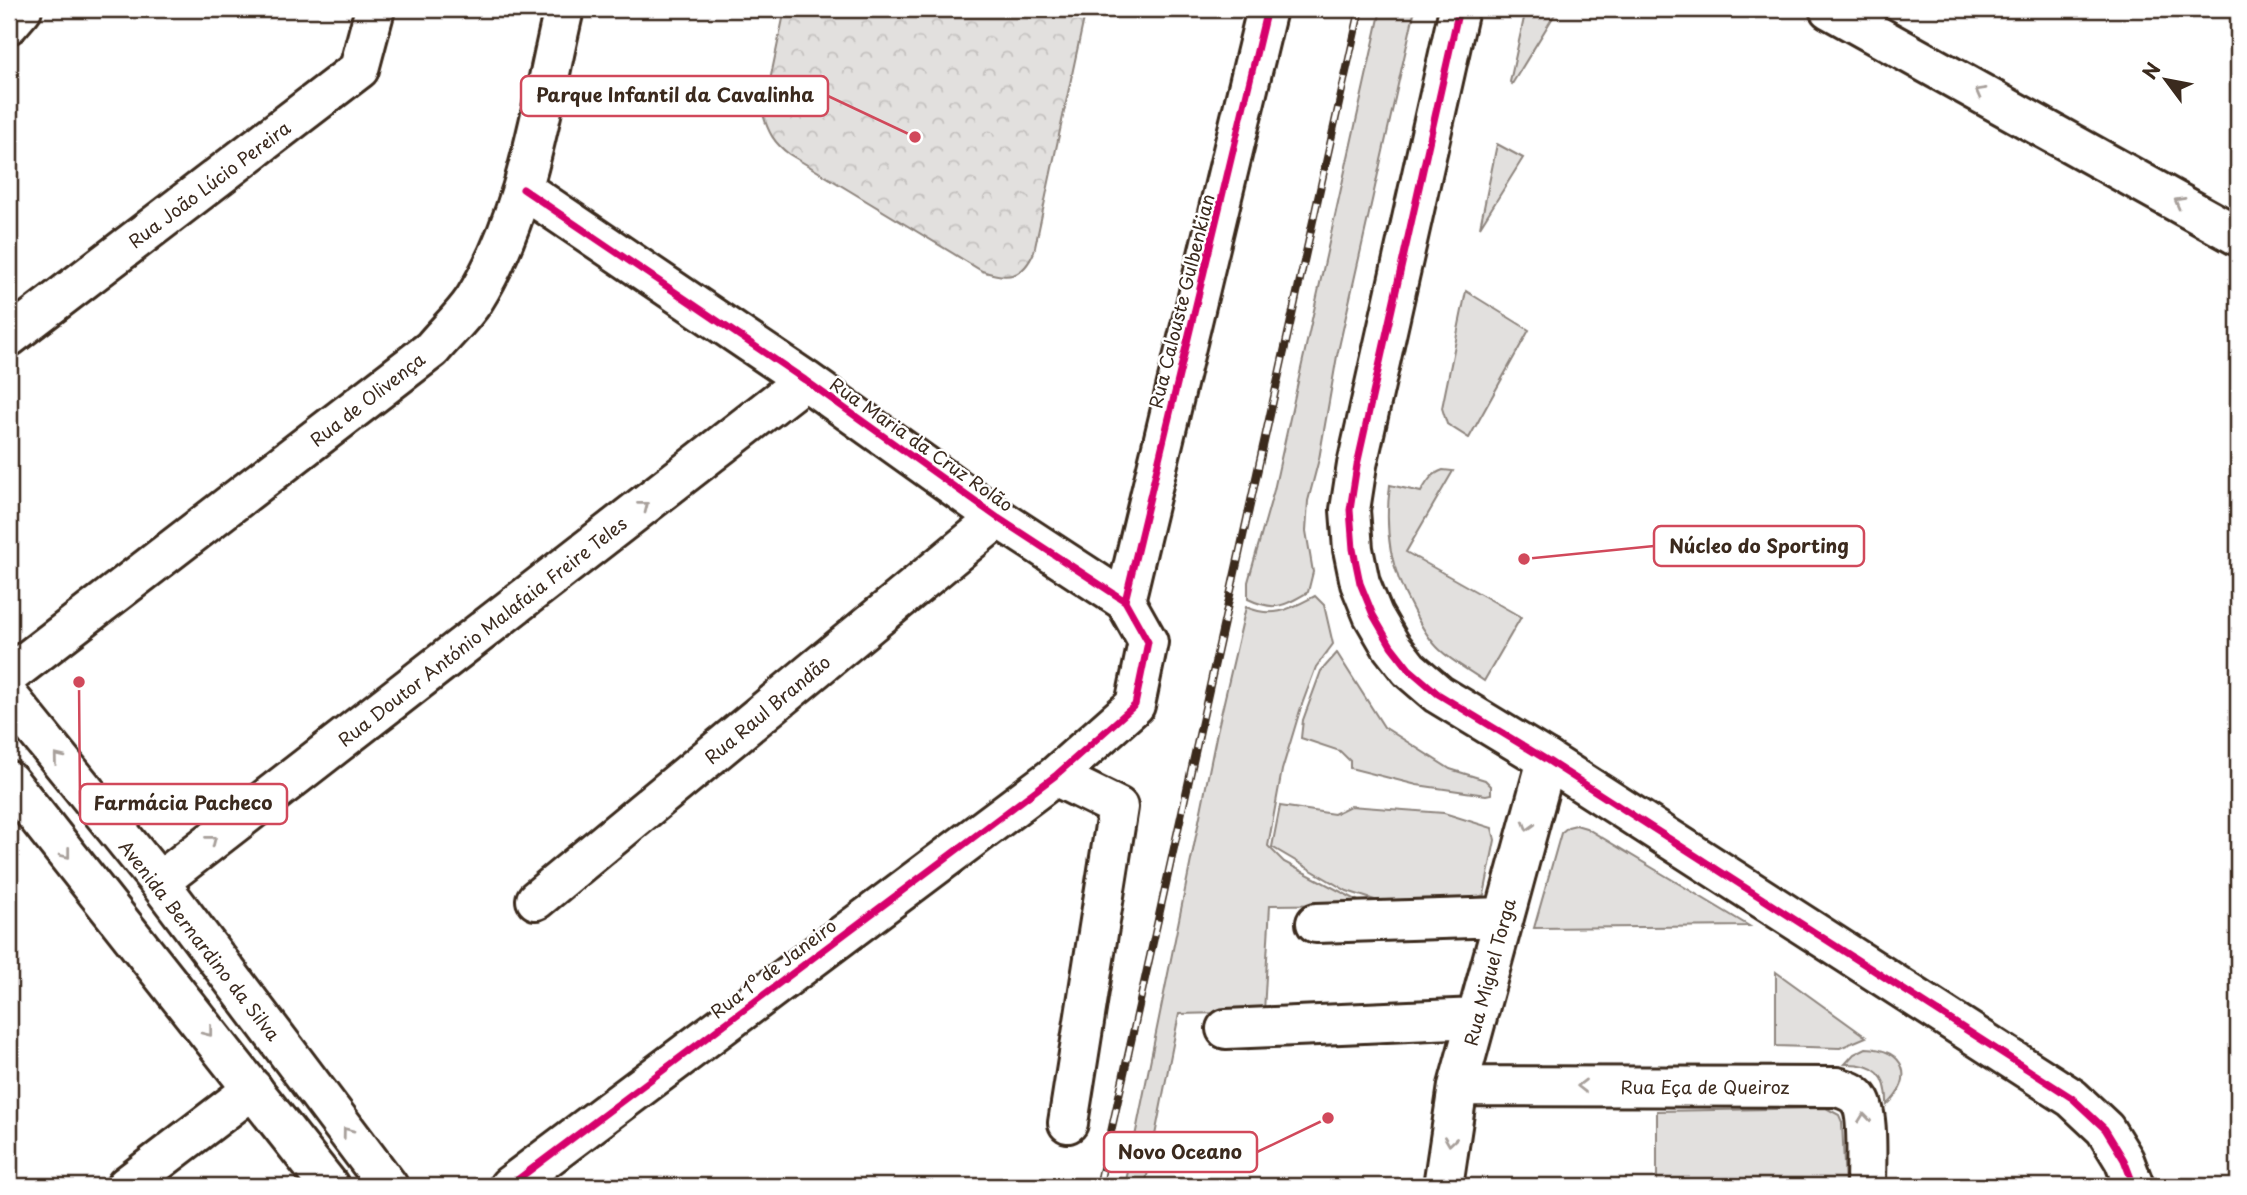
<svg xmlns="http://www.w3.org/2000/svg" width="2247" height="1195" viewBox="0 0 2247 1195" font-family="'Playpen Sans',sans-serif">
  <style>
    .green { fill: #e2e0de; stroke: #8e857e; stroke-width: 2 }
    .park { fill: url(#park-crowns); stroke: #8e857e; stroke-width: 2 }
    .lines { fill: none; stroke-linecap: round; stroke-linejoin: round }
    .street-casing { stroke: #3b2a1e; stroke-width: 44 }
    .secondary-casing { stroke: #3b2a1e; stroke-width: 44 }
    .street { stroke: #fff; stroke-width: 38 }
    .secondary { stroke: #fff; stroke-width: 38 }
    .rail-casing { stroke: #3b2a1e; stroke-width: 8 }
    .rail { stroke: #fff; stroke-width: 5; stroke-dasharray: 16; stroke-linecap: butt }
    .cycleway-casing { stroke: #fff; stroke-width: 11 }
    .cycleway { stroke: #d6006c; stroke-width: 7 }
    .oneway { stroke: #a79f9a }
    .labels { text-anchor: middle; dominant-baseline: central; stroke-width: 5; stroke-linejoin: round; paint-order: stroke }
    .street-label { font-size: 18px; fill: #3b2a1e; stroke: #fff }
    .leader { fill: none; stroke: #d1495b; stroke-width: 2.5 }
    .callout-dot { fill: #d1495b; stroke: #fff; stroke-width: 2.5 }
    .callout { fill: #fff; stroke: #d1495b; stroke-width: 2.5 }
    .callout-label { font-size: 19px; text-anchor: middle; font-weight: bold; fill: #3b2a1e }
  </style>
  <defs>
    <pattern id="park-crowns" width="20" height="18" patternUnits="userSpaceOnUse" patternTransform="scale(1.75)"><rect width="20" height="18" fill="#e2e0de"/><path d="M2 6a3 3 0 1 1 6 0M12 15a3 3 0 1 1 6 0" fill="none" stroke="#c3c0be"/></pattern>
  </defs>
  <rect width="100%" height="100%" fill="#fff"/>
  <filter id="ink" filterUnits="userSpaceOnUse"><feTurbulence type="fractalNoise" baseFrequency=".0143" numOctaves="2"/><feDisplacementMap in="SourceGraphic" scale="14" xChannelSelector="R" yChannelSelector="G"/><feConvolveMatrix kernelMatrix="1 2 1 2 8 2 1 2 1" color-interpolation-filters="sRGB"/></filter>
  <g filter="url(#ink)">
    <path class="green" d="M1381,9h34l-78,347 -18,103 -11,42 -2,30 7,41 -5,20c-24,14 -33,20 -60,7v-17l26,-92z
      M1526,9h32l-46,75 -2,-2z
      M1497,144l26,14 -43,69z
      M1466,291l63,39 -60,108 -22,-14 -5,-16z
      M1443,470l10,1 -47,81 115,65 -37,64c-14,-10 -31,-19 -44,-31 -12,-11 -20,-26 -27,-40 -23,-42 -29,-78 -23,-125l31,7c6,-10 10,-18 22,-22z
      M1315,596l9,9 9,39 -17,23 -15,40 -19,63 -14,76 16,16 80,42 -94,1 -6,107 -85,2 -34,172h-20l92,-454 29,-125c28,12 44,2 69,-11z
      M1337,653l47,74 66,42 35,11 6,6v8l-5,1 -69,-10 -67,-17v-7l-10,-10 -39,-13 2,-18 18,-49z
      M1280,806l54,8 16,-8 94,7 48,15 3,12 -11,55 -16,6 -81,3 -40,-13 -75,-44z
      M1576,825l10,3 163,98 -215,2 27,-95 7,-6z
      M1776,972l90,65 -26,11 -64,-2z
      M1866,1048c39,1 50,31 21,57 1,-30 -12,-42 -42,-41l9,-10z
      M1826,1108l13,7 3,7 3,64h-188v-75z"/>
    <path class="park" d="M785,9h301l-52,243c-11,26 -26,28 -52,19l-193,-117c-15,-11 -21,-22 -26,-40z"/>
    <g class="lines">
      <defs>
        <path id="street" d="M1829,9l409,227
          M9,24l13,-15
          M9,337l350,-268 16,-60
          M9,675l423,-326c13,-16 30,-31 42,-49 54,-87 67,-193 90,-291
          M1055,776l63,31 -50,316
          M159,882l646,-502
          M536,900l462,-382
          M1316,923l187,-6
          M1226,1029l251,-11
          M1458,1086l379,1c9,3 18,5 23,14 9,14 6,67 6,85
          M126,1186l127,-97
          M509,1186l546,-410 80,-71 13,-63 -23,-41 -127,-83 -193,-138 -282,-191
          M1443,1186l15,-100 89,-326"/>
        <path id="secondary" d="M1459,9l-102,456 -7,45 3,39 7,34 13,32 18,31 18,23 29,25 109,66 525,338 33,31 19,31 10,26
          M1125,601l142,-592
          M9,697l150,185 229,304
          M9,781l320,405"/>
      </defs>
      <use href="#street" class="street-casing"/>
      <use href="#secondary" class="secondary-casing"/>
      <use href="#street" class="street"/>
      <use href="#secondary" class="secondary"/>
      <defs>
        <path id="rail" d="M1099,1186l261,-1177"/>
      </defs>
      <use href="#rail" class="rail-casing"/>
      <use href="#rail" class="rail"/>
      <defs>
        <path id="cycleway" d="M1459,9l-102,456 -7,45 3,39 7,34 13,32 18,31 18,23 29,25 109,66 525,338 33,31 19,31 10,26
          M1125,601l142,-592
          M509,1186l546,-410 80,-71 13,-63 -23,-41 -127,-83 -193,-138 -282,-191"/>
      </defs>
      <use href="#cycleway" class="cycleway-casing"/>
      <use href="#cycleway" class="cycleway"/>
    </g>
    <defs><path id="oneway-chevron" d="M-2-3.5L2.5 0L-2 3.5" fill="none" stroke-width="1.6" stroke-linecap="round" stroke-linejoin="round" transform="scale(1.75)"/></defs>
    <g class="oneway">
      <use href="#oneway-chevron" transform="translate(1980 92) rotate(-151)"/>
      <use href="#oneway-chevron" transform="translate(2179 202) rotate(-151)"/>
      <use href="#oneway-chevron" transform="translate(644 506) rotate(-38)"/>
      <use href="#oneway-chevron" transform="translate(58 758) rotate(-129)"/>
      <use href="#oneway-chevron" transform="translate(1528 826) rotate(106)"/>
      <use href="#oneway-chevron" transform="translate(212 840) rotate(-38)"/>
      <use href="#oneway-chevron" transform="translate(66 854) rotate(52)"/>
      <use href="#oneway-chevron" transform="translate(208 1032) rotate(52)"/>
      <use href="#oneway-chevron" transform="translate(1582 1086) rotate(-180)"/>
      <use href="#oneway-chevron" transform="translate(1864 1118) rotate(-96)"/>
      <use href="#oneway-chevron" transform="translate(347 1132) rotate(-127)"/>
      <use href="#oneway-chevron" transform="translate(1450 1141) rotate(98)"/>
    </g>
  </g>
  <g class="labels">
    <g class="street-label">
      <text transform="translate(209 184) rotate(-37)">Rua João Lúcio Pereira</text>
      <text transform="translate(1181 301) rotate(-76)">Rua Calouste Gulbenkian</text>
      <text transform="translate(367 399) rotate(-38)">Rua de Olivença</text>
      <text transform="translate(922 444) rotate(35)">Rua Maria da Cruz Rolão</text>
      <text transform="translate(482 631) rotate(-38)">Rua Doutor António Malafaia Freire Teles</text>
      <text transform="translate(767 709) rotate(-40)">Rua Raul Brandão</text>
      <text transform="translate(200 940) rotate(52)">Avenida Bernardino da Silva</text>
      <text transform="translate(773 968) rotate(-37)">Rua 1º de Janeiro</text>
      <text transform="translate(1489 972) rotate(-75)">Rua Miguel Torga</text>
      <text x="1705" y="1086">Rua Eça de Queiroz</text>
    </g>
  </g>
  <path class="leader" d="M915 137L828 96M1524 559L1654 546M79 682L80 804M1328 1118L1257 1152"/>
  <g class="callout-dot">
    <circle cx="915" cy="137" r="7"/>
    <circle cx="1524" cy="559" r="7"/>
    <circle cx="79" cy="682" r="7"/>
    <circle cx="1328" cy="1118" r="7"/>
  </g>
  <g class="callout">
    <rect x="521" y="76" width="307" height="40" rx="7"/>
    <rect x="1654" y="526" width="210" height="40" rx="7"/>
    <rect x="80" y="784" width="207" height="40" rx="7"/>
    <rect x="1104" y="1132" width="153" height="40" rx="7"/>
  </g>
  <g class="callout-label">
    <text x="675" y="102">Parque Infantil da Cavalinha</text>
    <text x="1759" y="553">Núcleo do Sporting</text>
    <text x="183" y="810">Farmácia Pacheco</text>
    <text x="1180" y="1159">Novo Oceano</text>
  </g>
  <rect width="2247" height="1195" fill="none" stroke="#fff" stroke-width="35"/>
  <rect x="18" y="18" width="2212" height="1160" fill="none" stroke="#3b2a1e" stroke-width="2.5" filter="url(#ink)"/>
  <g transform="translate(2166 80) rotate(302)" stroke="#ffffff" stroke-width="5" paint-order="stroke">
  <path d="M0-5L12 26L0 18L-12 26Z" fill="#3b2a1e"/>
  <text y="-10" font-size="19" font-weight="bold" text-anchor="middle" fill="#3b2a1e">N</text>
  </g>
</svg>
